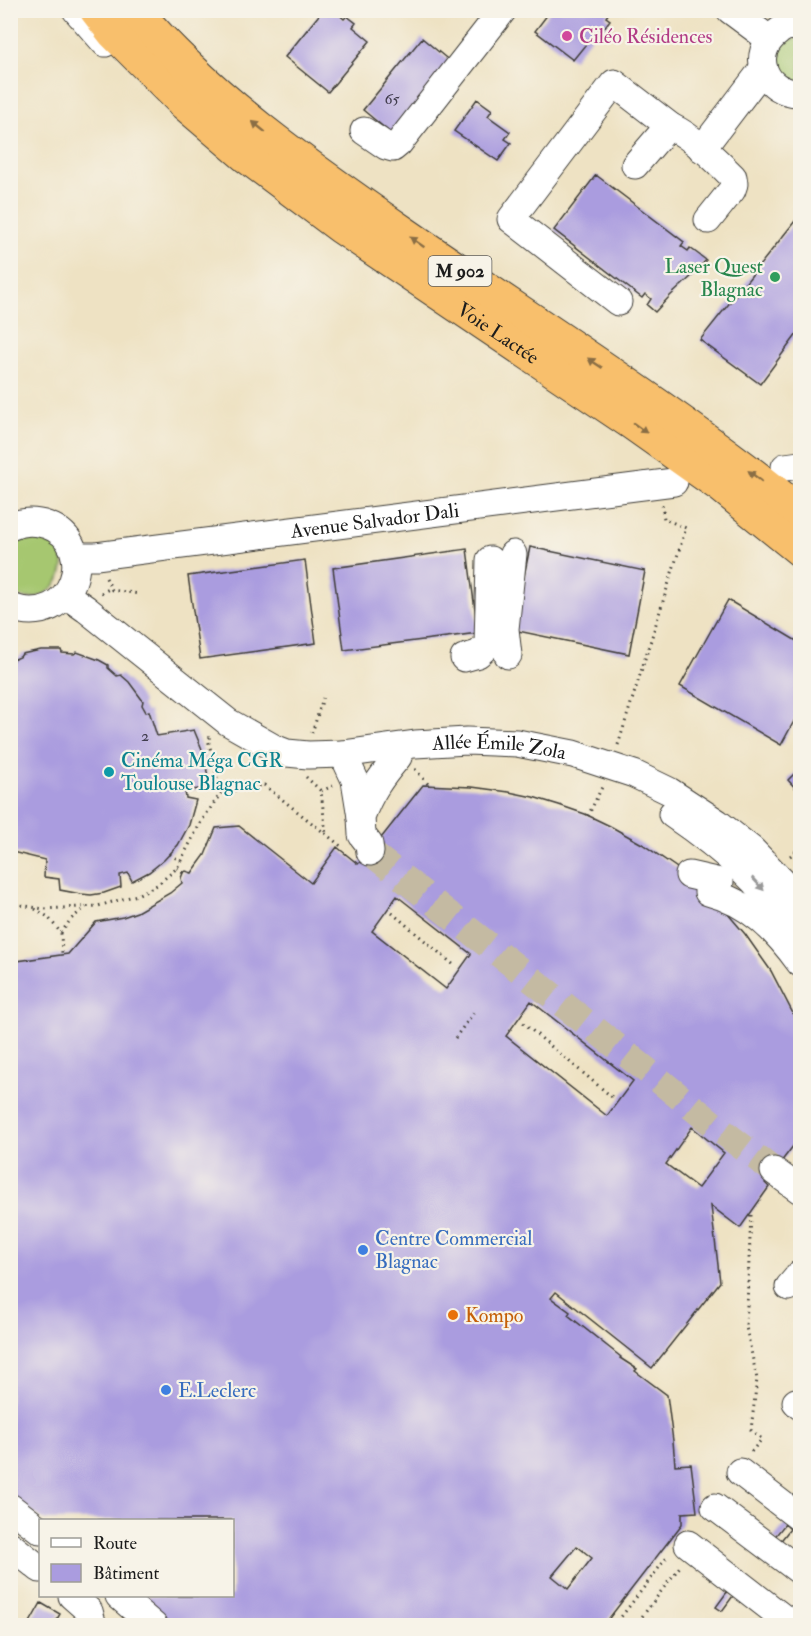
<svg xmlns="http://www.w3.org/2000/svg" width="811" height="1636" viewBox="0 0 811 1636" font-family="'IM FELL Double Pica',serif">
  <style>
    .grass { fill: #a6c770; stroke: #617246; stroke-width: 1.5 }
    .building { fill: #aa9cdf; fill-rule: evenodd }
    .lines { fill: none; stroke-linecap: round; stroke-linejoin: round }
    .minor-tunnel { stroke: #c4baa2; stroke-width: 27; stroke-dasharray: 27 14; stroke-linecap: butt }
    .minor-casing { stroke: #3c3a35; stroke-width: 29 }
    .highway-casing { stroke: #3c3a35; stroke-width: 35 }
    .path { stroke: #3c3a35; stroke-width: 3; stroke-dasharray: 1.5 4.5; stroke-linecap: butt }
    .minor { stroke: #fff; stroke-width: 27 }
    .highway { stroke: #f8bf6c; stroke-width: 33 }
    .oneway { fill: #8a6e44 }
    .oneway2 { fill: #999 }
    .hotel-dot { fill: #d1479c; stroke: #f7f3e8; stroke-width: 2 }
    .leisure-dot { fill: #2e9e5b; stroke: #f7f3e8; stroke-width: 2 }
    .culture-dot { fill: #0f9aa8; stroke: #f7f3e8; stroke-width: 2 }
    .shop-dot { fill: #3f7fe0; stroke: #f7f3e8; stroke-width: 2 }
    .food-dot { fill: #e8710a; stroke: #f7f3e8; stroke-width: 2 }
    .labels { text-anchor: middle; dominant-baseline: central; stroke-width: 4.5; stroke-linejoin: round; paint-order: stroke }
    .number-label { font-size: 16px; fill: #403c4d }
    .shield { fill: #f7f3e8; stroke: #5e5c59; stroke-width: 1.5 }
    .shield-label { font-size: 18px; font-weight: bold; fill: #1c1c1c }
    .hotel-label { font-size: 20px; fill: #b23c85; stroke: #f7f3e8; text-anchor: start }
    .leisure-label { font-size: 20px; fill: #27864d; stroke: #f7f3e8; text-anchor: end }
    .street-label { font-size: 20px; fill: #1c1c1c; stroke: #f7f3e8 }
    .culture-label { font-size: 20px; fill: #0d838f; stroke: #f7f3e8; text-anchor: start }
    .shop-label { font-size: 20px; fill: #366cbe; stroke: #f7f3e8; text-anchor: start }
    .food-label { font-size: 20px; fill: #c56008; stroke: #f7f3e8; text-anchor: start }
  </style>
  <rect width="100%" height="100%" fill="#f7f3e8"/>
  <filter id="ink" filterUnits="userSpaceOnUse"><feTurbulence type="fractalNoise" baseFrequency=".0167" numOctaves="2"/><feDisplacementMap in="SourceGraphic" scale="12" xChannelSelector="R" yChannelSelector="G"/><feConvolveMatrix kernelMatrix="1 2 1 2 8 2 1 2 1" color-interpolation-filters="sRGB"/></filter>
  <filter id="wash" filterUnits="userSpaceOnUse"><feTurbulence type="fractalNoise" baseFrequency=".008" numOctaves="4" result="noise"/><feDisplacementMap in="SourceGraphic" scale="24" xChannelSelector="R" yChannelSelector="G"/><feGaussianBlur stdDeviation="1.35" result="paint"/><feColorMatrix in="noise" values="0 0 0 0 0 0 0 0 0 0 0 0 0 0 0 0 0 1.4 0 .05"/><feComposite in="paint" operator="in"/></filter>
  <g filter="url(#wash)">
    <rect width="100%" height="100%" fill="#eee2c3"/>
    <path class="grass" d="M800,38v46l-26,-14 1,-19 13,-12z
      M37,534c5,3 12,5 17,9 27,27 -12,71 -43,49l-1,-53 8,-4z"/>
    <g id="blocks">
      <path class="building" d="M323,10h11l10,9 3,-3 9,7 -3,4 17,14 -42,51 -43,-35z
        M551,10h60l-5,7 4,3 -13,17 -3,-3 -21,26 -38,-29z
        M422,38l29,24 -59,72 -29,-24z
        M477,99l15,11 -4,6 22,16 -5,7 6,4 -13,18 -44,-30z
        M596,175l88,67 -3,4 7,5 2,-3 16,12 -13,15 -23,21 -15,16 -8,-7 4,-6 -6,-5 -3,4 -88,-68z
        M795,221l5,4v105l-40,54 -60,-44z
        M530,547l115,24 -16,83 -116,-24z
        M467,549l11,84 -134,17 -11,-82z
        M305,560l11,83 -116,16 -12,-83z
        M728,600l72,43v67l-19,35 -101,-59z
        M41,650h20l1,3 12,1 3,-2 22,8 9,5v3l9,8 4,-1 8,7 14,19 -1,4 4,7 3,-1 8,25 37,-6 10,24 4,24 -1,10 -22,3 1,7 10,2 -7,25 -11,20 -14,15 -15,12 -17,9 -4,-8 -8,2 1,12 -17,6 -13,2 -10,-1 -21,-4 -1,-11 -15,-2 1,-17 -33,-8v-4h-2v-187l10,-4 2,-3z
        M800,768v25l-12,-13z
        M423,785l49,2 37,5 24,5 26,8 26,9 25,12 32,18 41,28 38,34 24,28 26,37 29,56v110l-35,46 4,4 -29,41 -29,-22 9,76 -68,86 -96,-76 -5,6 19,14 -2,3 53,42 -1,1 17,11 -2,2 32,24 6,46 2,24 16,-1 6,48 -15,1v11l-79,102h-428l-38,-30h95v-76h-189l-33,-25v-533l58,-8 28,-32 27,-5 14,-5 33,-19 12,-10 -1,-5 2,-5 3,-2 6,2 2,-3 11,-15 11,-27 23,-2 72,57 26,-36 21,17 12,-12zM397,896l74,58 -25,35 -74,-58zM531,1001l102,80 -26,35 -101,-80zM692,1127l32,26 -26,35 -32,-24zM577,1546l15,12 -24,31 -16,-13z
        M785,1524l5,5 -11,14 -6,-4z
        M727,1592l6,4 -11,15 -6,-4z
        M41,1603l19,11 -7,12h-25z"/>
    </g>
  </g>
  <g filter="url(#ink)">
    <use href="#blocks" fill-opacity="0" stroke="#3c3a35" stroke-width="1.5"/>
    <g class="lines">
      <path class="minor-tunnel" d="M370,852l279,220 70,57 55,42
        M720,882l29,10 26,16"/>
      <defs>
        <g id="minor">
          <path d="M76,10l29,33"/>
          <path d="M730,10l39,29"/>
          <path d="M800,26c-4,1 -10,0 -14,1 -2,1 -6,3 -8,5 -30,22 -13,62 22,61"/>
          <path d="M364,131l22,15 7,2 6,-5 104,-133"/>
          <path d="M702,149l61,-80"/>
          <path d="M635,165l31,-36 5,-2c21,9 46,34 62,50l1,7 -2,6 -24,30"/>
          <path d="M618,302l-107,-83 103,-136 57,44"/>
          <path d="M785,467l15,-2"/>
          <path d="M10,527c12,-6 25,-6 37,-2 53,18 28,105 -37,82"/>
          <path id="s1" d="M75,556h21l578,-74"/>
          <path id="s2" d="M66,595l20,14 142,113 46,26 13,5 21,2 35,-1 72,-10 52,-3 50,2 56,11 61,20 35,17 49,32 34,27 48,50"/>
          <path d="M508,655l-3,-26 8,-75"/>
          <path d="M464,658l14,-4 10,-9 2,-85"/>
          <path d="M343,754l12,26 6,37 1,18 7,9 1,8"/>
          <path d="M672,814c50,34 97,74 128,127"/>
          <path d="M361,817c9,-25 20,-40 37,-60"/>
          <path d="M689,875l31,7"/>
          <path d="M708,892c42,11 68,38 92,71"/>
          <path d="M774,1171l26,19"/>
          <path d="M789,1287l11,-13"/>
          <path d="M796,1402l4,4"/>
          <path d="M740,1472l60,46"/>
          <path d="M10,1507l30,23"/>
          <path d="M715,1507l85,64"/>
          <path d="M688,1544l103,80"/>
          <path d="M10,1545l30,24"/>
          <path d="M72,1596l17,15 4,15"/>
          <path d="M119,1596l35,30"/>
        </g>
        <g id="highway">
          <path id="s3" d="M96,10l17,22 72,72 61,52 95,71 291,196 89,63 79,64"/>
          <path d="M135,10c74,88 175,158 269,223 110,76 224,148 332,229 22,16 43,33 64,50"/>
        </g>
      </defs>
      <use href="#minor" class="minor-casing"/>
      <use href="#highway" class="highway-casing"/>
      <path class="path" d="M106,578l6,12 28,4
        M101,593l10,-5
        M312,733l11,-35
        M210,737l-2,2 13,54 43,-8 78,62
        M618,745l68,-217 -22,-9 -2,-15
        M415,769l14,16
        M306,777l15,14 5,44
        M321,791l12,-5
        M588,816l14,-29
        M170,854l10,7
        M790,856l10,-8
        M177,868l6,5
        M10,902l5,2 28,5 55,-3 39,-11 20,-10 20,-17 24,-46 20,-29
        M35,909l13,8 13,16 1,22
        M392,913l63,53
        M61,933l10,-14 15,-12
        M523,1023l89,74
        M455,1038l20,-27
        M751,1215l-5,112 11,52 -6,51 11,9 -11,13
        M614,1626l54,-70
        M635,1626l46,-61"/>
      <use href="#minor" class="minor"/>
      <use href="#highway" class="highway"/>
    </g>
    <defs><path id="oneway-solid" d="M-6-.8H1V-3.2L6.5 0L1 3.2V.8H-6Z" transform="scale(1.5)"/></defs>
    <g class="oneway">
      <use href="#oneway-solid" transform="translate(259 127) rotate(-141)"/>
      <use href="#oneway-solid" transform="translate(417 242) rotate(-145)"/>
      <use href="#oneway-solid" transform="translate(595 363) rotate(-146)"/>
      <use href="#oneway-solid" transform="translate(640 428) rotate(35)"/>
      <use href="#oneway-solid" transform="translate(755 476) rotate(-142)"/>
    </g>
    <use class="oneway2" href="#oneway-solid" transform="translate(758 884) rotate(47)"/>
  </g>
  <circle class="hotel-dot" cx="567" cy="36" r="6"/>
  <circle class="leisure-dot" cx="775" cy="277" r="6"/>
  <circle class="culture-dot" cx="109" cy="772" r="6"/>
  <g class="shop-dot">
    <circle cx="363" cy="1250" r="6"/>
    <circle cx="166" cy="1390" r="6"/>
  </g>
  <circle class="food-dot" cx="453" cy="1315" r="6"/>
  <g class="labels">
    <g class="number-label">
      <text x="392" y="99">65</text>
      <text x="145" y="736">2</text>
    </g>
    <rect class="shield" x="428.5" y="256" width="63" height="30" rx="4.5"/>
    <g class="shield-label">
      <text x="460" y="271">M 902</text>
    </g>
    <g class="hotel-label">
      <text x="579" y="36">Ciléo Résidences</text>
    </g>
    <g class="leisure-label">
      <text x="763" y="266">Laser Quest<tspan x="763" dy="23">Blagnac</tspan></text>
    </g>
    <g class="street-label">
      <text stroke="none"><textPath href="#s3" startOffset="518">Voie Lactée</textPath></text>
      <text stroke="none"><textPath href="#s1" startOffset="302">Avenue Salvador Dali</textPath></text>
      <text stroke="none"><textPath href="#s2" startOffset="486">Allée Émile Zola</textPath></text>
    </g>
    <g class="culture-label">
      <text x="121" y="760">Cinéma Méga CGR<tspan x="121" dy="23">Toulouse Blagnac</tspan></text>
    </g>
    <g class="shop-label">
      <text x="375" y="1238">Centre Commercial<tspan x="375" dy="23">Blagnac</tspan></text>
      <text x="178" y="1390">E.Leclerc</text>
    </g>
    <g class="food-label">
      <text x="465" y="1315">Kompo</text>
    </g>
  </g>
  <rect width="811" height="1636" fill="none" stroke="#f7f3e8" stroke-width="36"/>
  <rect x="39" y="1519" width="195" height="78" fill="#f7f3e8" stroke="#9f9d96" stroke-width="1.5"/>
  <rect x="51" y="1538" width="30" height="9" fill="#ffffff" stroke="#9f9d96" stroke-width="1.5"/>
  <text x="93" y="1549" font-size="18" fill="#1c1c1c">Route</text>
  <rect x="51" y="1564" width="30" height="18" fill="#aa9cdf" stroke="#9f9d96" stroke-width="1.5"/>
  <text x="93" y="1579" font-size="18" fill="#1c1c1c">Bâtiment</text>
</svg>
